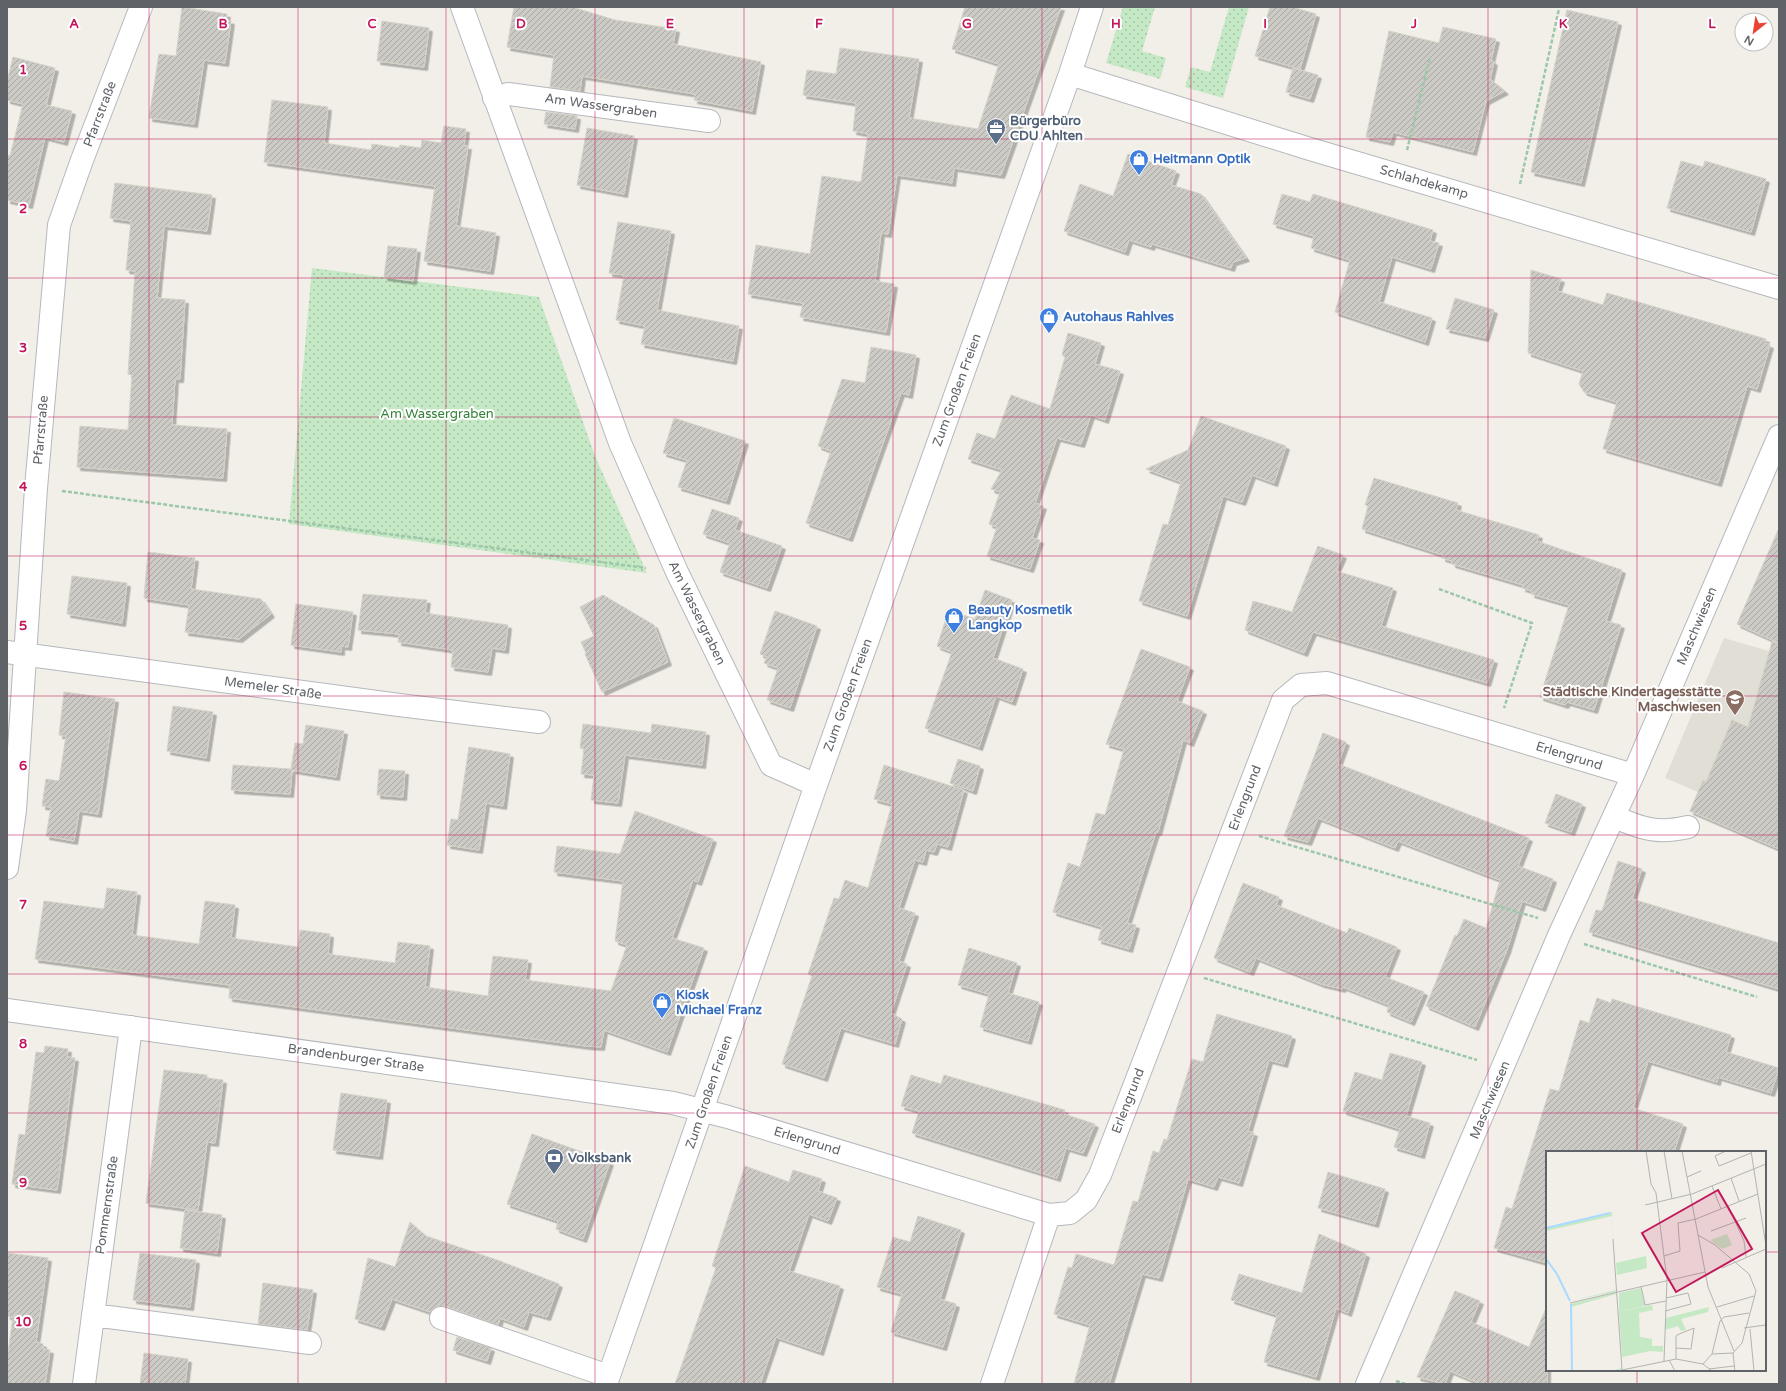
<svg xmlns="http://www.w3.org/2000/svg" width="1786" height="1391" viewBox="0 0 1786 1391" font-family="'Varela Round',sans-serif">
  <style>
    .education { fill: #e1ded6 }
    .grass { fill: url(#grass-dots) }
    .building { fill: url(#building-hatch); stroke: #d6d1c6; filter: url(#shadow) }
    .lines { fill: none; stroke-linecap: round; stroke-linejoin: round }
    .minor-casing { stroke: #b5b8bc; stroke-width: 24 }
    .path { stroke: #9cc7a9; stroke-width: 2.5; stroke-dasharray: 4 2; stroke-linecap: butt }
    .minor { stroke: #fff; stroke-width: 22 }
    .grid { fill: none; stroke: #c2185b; stroke-width: 1; stroke-opacity: 0.55 }
    .labels { text-anchor: middle; dominant-baseline: central; stroke-width: 4; stroke-linejoin: round; paint-order: stroke }
    .street-label { font-size: 13px; fill: #5f6368; stroke: #fff }
    .service-label { font-size: 13px; font-weight: bold; fill: #4e5e75; stroke: #fff; text-anchor: start }
    .shop-label { font-size: 13px; font-weight: bold; fill: #366cbe; stroke: #fff; text-anchor: start }
    .park-label { font-size: 13px; fill: #348238; stroke: #fff }
    .education-label { font-size: 13px; font-weight: bold; fill: #785e54; stroke: #fff; text-anchor: end }
    .inset-river { fill: none; stroke: #aadaff; stroke-width: 2 }
    .inset-road { fill: none; stroke: #b3b3b1; stroke-width: 1 }
    .view { fill: #c2185b; fill-opacity: 0.15; stroke: #c2185b; stroke-width: 2 }
    .inset-edge { fill: none; stroke: #5f6368; stroke-width: 2 }
    .grid-label { font-size: 13px; text-anchor: middle; font-weight: bold; fill: #c2185b; stroke: #fff; stroke-width: 4; stroke-linejoin: round; paint-order: stroke }
  </style>
  <defs>
    <pattern id="grass-dots" width="8" height="8" patternUnits="userSpaceOnUse"><rect width="8" height="8" fill="#c5e8c5"/><path d="M2 2h.1M6 6h.1" fill="none" stroke="#a3c0a4" stroke-width="1.8" stroke-linecap="round"/></pattern>
    <pattern id="building-hatch" width="6" height="6" patternUnits="userSpaceOnUse"><rect width="6" height="6" fill="#cccac5"/><path d="M-1 1l2-2M0 6l6-6M5 7l2-2" fill="none" stroke="#a9a8a4"/></pattern>
    <filter id="shadow"><feDropShadow dx="3.5" dy="3.5" stdDeviation="0" flood-color="#0004"/></filter>
  </defs>
  <rect width="100%" height="100%" fill="#f1efe8"/>
  <path class="education" d="M1724,638l55,16v195l-89,-38 8,-19 -33,-14z"/>
  <path class="grass" d="M1123,7h32l-13,44 24,7 -6,21 -54,-16z
    M1229,7h20l-26,91 -38,-11 6,-20 19,5z
    M312,268l227,29 56,159 52,117 -358,-49z"/>
  <path class="building" d="M182,7l45,7 -1,6 5,1 -6,42 -21,-3 -10,64 -45,-6 10,-64 17,2z
    M514,7h58l43,13 61,9 -3,15 88,18 -9,49 -58,-11 1,-6 -113,-18 -2,15 -30,-4 4,-32 -47,-8z
    M965,7h96l-60,168 -47,-7 -2,15 -55,-8 -9,59 -7,-1 -6,48 19,3 -8,48 -86,-15 3,-14 -55,-9 8,-49 54,9 12,-78 39,6 7,-48 -15,-3 3,-28 -53,-8 4,-25 29,4 4,-26 79,11 -10,59 69,11 21,-65 -47,-15z
    M1270,7h22l24,7 -16,55 -45,-13z
    M1567,10l51,12 -37,161 -50,-11z
    M382,21l47,7 -5,39 -47,-6z
    M1443,27l53,12 -5,21 3,2 -4,17 15,12 -19,10 -13,51 -80,-20 -3,10 -24,-5 23,-106 50,12z
    M13,57l42,11 -9,37 26,6 -8,31 -19,-5 -16,68 -22,-5v-45l3,1 13,-52 -16,-4v-18z
    M1293,68l25,7 -8,24 -24,-7z
    M272,100l56,7 -4,36 47,7 1,-6 27,4 1,-3 21,3 1,-8 19,3 3,-17 22,3 -2,17h4l-12,80 40,7 -6,38 -66,-10 11,-75 -171,-24z
    M546,112l31,4 -2,13 -31,-5z
    M587,128l47,8 -10,58 -47,-9z
    M1128,154l48,17 -5,14 30,9 45,64 -13,4 -2,6 -79,-24 -1,3 -22,-7 -4,12 -61,-21 16,-47 33,12z
    M1681,161l22,6 2,-6 61,18 -15,53 -84,-24z
    M115,183l97,12 -5,36 -43,-5 -7,72 28,2 -5,79h-5l-3,46 55,4 -4,49 -146,-11 3,-41 48,4 4,-55 -4,-1 7,-103 -9,-1 5,-49 -21,-3z
    M1282,194l28,8 3,-8 120,36 -3,11 9,2 -8,26 -39,-12 -13,45 53,16 -7,24 -90,-30 15,-52 -39,-12 3,-12 -41,-12z
    M618,222l53,9 -14,79 82,16 -6,35 -92,-17 4,-18 -29,-6 8,-45 -15,-2z
    M388,246l29,3 -4,32 -29,-4z
    M1531,270l30,9 -4,12 46,14 4,-12 159,46 -1,4 5,2 -13,44 -10,-3 -29,97 -115,-34 14,-47 -33,-10 -5,-8 4,-13 -55,-18z
    M1455,298l39,12 -9,28 -39,-9z
    M1068,333l33,10 -6,21 25,7 -15,49 -14,-5 -10,29 -24,-6 -22,65 8,3 -11,32 8,2 -10,29 -43,-13 10,-29 -8,-3 11,-32 -9,-3 11,-19 -34,-11 9,-26 18,6 16,-44 39,14 15,-52 -3,-2z
    M871,347l45,8 -7,40 -8,-2 -52,145 -43,-15 25,-72 -13,-5 24,-67 23,4z
    M1201,416l85,30 -12,37 -22,-8 -10,27 -19,-6 -36,120 -48,-15 24,-77 5,1 13,-43 -35,-13 42,-19z
    M674,418l71,23 -19,60 -48,-14 9,-27 -24,-7z
    M1374,478l84,25 -2,7 83,25 -2,6 85,29 -16,51 15,4 -27,85 -27,-8 -2,3 -25,-8 29,-92 -38,-11 1,-3 -10,-3 1,-3 -71,-21v-3l-10,-3 1,-3 -81,-26 6,-23 -3,-1z
    M712,509l27,9 -4,12 47,16 -15,42 -47,-16 10,-29 -27,-9z
    M1779,528v115l-42,-19z
    M1318,546l25,9 -7,16 57,17 -12,38 113,34 -7,23 -174,-51 -9,21 -59,-23 8,-29 39,11z
    M148,552l47,6 -4,31 70,10 10,15 -32,25 -54,-7 4,-27 -45,-7z
    M72,576l55,7 -5,40 -55,-9z
    M985,590l27,10 -19,58 30,11 -11,33 -16,-6 -17,51 -54,-19 27,-76 -15,-6 12,-36 26,9z
    M363,594l64,6 -2,13 83,12 -3,25 -13,-2 -4,24 -37,-5 2,-17 -55,-8 1,-8 -41,-4z
    M603,595l51,30 14,37 -66,30 -17,-38 1,-1 -5,-11 13,-6 -14,-29z
    M296,604l57,8 -5,35 -7,-1v6l-50,-7z
    M775,611l42,15 -27,82 -23,-8 11,-32 -14,-5 3,-6 -7,-3z
    M1772,642l7,1v206l-89,-38 13,-31 3,2 26,-62 16,7z
    M1141,649l49,18 -13,34 26,10 -13,32 -7,-3 -25,92h-2l-29,91 9,2 -7,24 -31,-9 4,-13 -49,-15 15,-49 12,4 16,-54 9,2 19,-66 -18,-5z
    M64,692l51,7 -17,115 -19,-3 -5,30 -28,-5 5,-29 -9,-1 4,-27 13,2 7,-45 -7,-1z
    M173,706l40,6 -7,46 -39,-7z
    M583,724l68,9 1,-9 54,8 -4,33 -77,-10 -7,48 -27,-3 3,-25 -13,-1 3,-25 -4,-1z
    M306,725l38,6 -8,46 -44,-7 -2,24 -59,-4 2,-25 58,4 4,-26 8,1z
    M1323,733l23,9 -8,22 191,74 -11,28 35,13 -11,29 -20,-7 -15,49 -32,77 -49,-21 29,-71 2,1 7,-17 22,9 14,-48 -102,-39 -3,7 -77,-30 -10,24 -24,-6z
    M469,747l41,7 -7,52 -17,-3 -7,47 -32,-5 4,-26 7,1z
    M958,759l22,7 -7,25 -23,-8z
    M884,765l80,25 -16,57 -11,-3 -3,8 -8,-2 -3,12 -8,-2 -16,48 16,5 -16,48 8,3 -16,49 11,6 -7,25 -54,-16 -17,50 -42,-14 30,-88 -4,-2 26,-76 5,1 6,-19 23,8 24,-84 -18,-5z
    M379,769l26,2 -2,26 -26,-2z
    M1556,794l26,10 -11,28 -26,-9z
    M635,811l78,28 -15,43 -5,-2 -21,58 32,10 -37,104 -63,-22 -3,17 -15,-1 -357,-48 1,-13 -195,-26 9,-58 60,8 3,-21 30,4 -5,43 67,9 6,-43 30,4 -4,33 67,9 2,-17 30,4 -2,20 67,9 3,-21 32,4 -5,41 63,9 5,-40 35,4 -3,20 86,11 16,-46 -12,-4 8,-60 -69,-9 3,-26 63,8z
    M1618,861l24,8 -10,30 147,44v46l-190,-57 7,-22 6,1z
    M1243,883l36,14 -3,8 71,28 2,-5 48,19 -12,30 39,15 -13,30 -24,-10 2,-7 -46,-18 -1,2 -21,-5 -65,-26 -6,14 -36,-14z
    M969,948l48,15 -9,30 31,9 -11,39 -48,-14 9,-33 -31,-9z
    M1597,998l14,5 1,-4 119,36 -5,17 53,16 -8,25 -53,-16 -1,5 -69,-21 -15,47 50,16 -9,28h-127v111l-53,-15 12,-41 6,2 38,-120 9,2 21,-71 9,3z
    M1217,1014l75,22 -8,28 -15,-4 -21,71 6,2 -15,50 -21,-6 -4,10 -26,-8 -29,99 -17,-4 -33,110h-35l16,-59 -36,-11 14,-47 4,1 4,-14 38,11 19,-64 5,1 15,-51 6,2 5,-14 3,1 25,-81 11,3z
    M45,1046l23,3 -1,8 8,1 -18,132 -45,-6 7,-50 6,1 11,-83 8,1z
    M1390,1053l32,9 -16,54 24,7 -9,32 -27,-8 6,-18 -57,-18 12,-39 27,8z
    M164,1070l43,5v3l16,2 -8,63 -8,-1 -9,68 -52,-7z
    M911,1075l30,9 3,-9 121,35 -1,4 31,10 -12,29 -17,-5 -9,30 -145,-45 7,-22 -18,-5z
    M341,1093l46,7 -8,56 -46,-6z
    M532,1134l78,28 -27,77 -27,-10 2,-8 -51,-17z
    M745,1166l44,16 4,-12 29,9 -4,12 19,7 -9,23 -19,-7 -20,57 51,15 -16,53 -4,13 -44,-15 -16,47h-85l41,-116 -4,-2z
    M1328,1172l57,17 -10,35 -57,-16z
    M185,1210l37,5 -5,38 -37,-5z
    M918,1216l43,14 -21,69 16,5 -13,43 -52,-15 11,-38 -25,-7 16,-50 17,5z
    M410,1222l16,14 74,25 59,23 -12,33 -18,-5 -5,15 -24,-9 -2,7 -53,-19h-7l-8,6 -38,-13 -11,28 -26,-8 13,-61 27,9z
    M1319,1234l47,20 -18,59 -12,-5 -20,69 -52,-15 13,-47 -46,-15 8,-26 63,19z
    M7,1253l41,5 -12,84 7,2v5l7,1 -5,34h-38v-24l6,-43 -6,-1z
    M140,1253l56,7 -6,47 -57,-7z
    M263,1283l50,7 -6,40 -49,-6z
    M1455,1291l25,10 -9,21 58,25 18,-41v78h-66l-31,-13 -5,13 -28,-7z
    M457,1337l34,11 -4,13 -34,-11z
    M144,1353l44,6 -3,25h-45z"/>
  <g class="lines">
    <defs>
      <path id="minor" d="M462,7l158,436 57,129 94,193 45,20
        M1070,74l240,75 469,139
        M494,98l14,-4 201,27
        M7,652l392,53 140,17
        M1615,817c27,12 43,17 73,10
        M7,868l8,-58 21,-322 23,-263 23,-65 59,-153
        M7,1010l666,93 55,14 321,98 21,-2 16,-13 14,-25 183,-475 18,-15 26,-2 306,92
        M93,1315l217,28
        M441,1318l167,58
        M84,1384l47,-357
        M606,1384l210,-599 254,-711 22,-67
        M992,1384l57,-169
        M1367,1384l193,-451 73,-158 146,-339"/>
    </defs>
    <use href="#minor" class="minor-casing"/>
    <path class="path" d="M1407,150l23,-93
      M1520,184l39,-175
      M62,491l584,77
      M1439,589l93,34 -28,85
      M1259,836l279,82
      M1584,944l173,53
      M1204,978l273,82
      M1396,1381l9,3"/>
    <use href="#minor" class="minor"/>
  </g>
  <path class="grid" d="M149,7v1377M298,7v1377M446,7v1377M595,7v1377M744,7v1377M893,7v1377M1042,7v1377M1191,7v1377M1340,7v1377M1488,7v1377M1637,7v1145M7,139h1772M7,278h1772M7,417h1772M7,556h1772M7,696h1772M7,835h1772M7,974h1772M7,1113h1772M7,1252h1540M1765,1252h14M1637,1370v14"/>
  <defs>
    <symbol id="office-pin" viewBox="-11 -11 22 30"><path d="M0 17L-7.5 6A9.5 9.5 0 1 1 7.5 6Z" fill="#5c6f8a" stroke="#fff"/><path d="M-6-3h4V-5.5h4V-3h4V5H-6ZM-1-4.5V-3h2v-1.5ZM-6 0V1H6V0Z" fill="#fff"/></symbol>
    <symbol id="shop-pin" viewBox="-11 -11 22 30"><path d="M0 17L-7.5 6A9.5 9.5 0 1 1 7.5 6Z" fill="#3f7fe0" stroke="#fff"/><path d="M-5-2.5h2.3a2.7 3.5 0 0 1 5.4 0H5L5.5 6h-11ZM-1.5-2.5h3a1.5 2.3 0 0 0-3 0Z" fill="#fff"/></symbol>
    <symbol id="school-pin" viewBox="-11 -11 22 30"><path d="M0 17L-7.5 6A9.5 9.5 0 1 1 7.5 6Z" fill="#8d6e63" stroke="#fff"/><path d="M0-5L7-2L0 1L-7-2ZM-4 1L0 2.5L4 1V4Q0 6-4 4Z" fill="#fff"/></symbol>
    <symbol id="bank-pin" viewBox="-11 -11 22 30"><path d="M0 17L-7.5 6A9.5 9.5 0 1 1 7.5 6Z" fill="#5c6f8a" stroke="#fff"/><path d="M-6-4H6V4H-6ZM0-2.3a2.3 2.3 0 1 0 0 4.6a2.3 2.3 0 1 0 0-4.6Z" fill="#fff"/></symbol>
  </defs>
  <g fill-rule="evenodd">
    <use href="#office-pin" x="985" y="117" width="22" height="30"/>
    <use href="#shop-pin" x="1128" y="148" width="22" height="30"/>
    <use href="#shop-pin" x="1038" y="306" width="22" height="30"/>
    <use href="#shop-pin" x="943" y="606" width="22" height="30"/>
    <use href="#school-pin" x="1724" y="688" width="22" height="30"/>
    <use href="#shop-pin" x="651" y="991" width="22" height="30"/>
    <use href="#bank-pin" x="543" y="1147" width="22" height="30"/>
  </g>
  <g class="labels">
    <g class="street-label">
      <text transform="translate(601 106) rotate(8)">Am Wassergraben</text>
      <text transform="translate(100 114) rotate(-69)">Pfarrstraße</text>
      <text transform="translate(1424 182) rotate(16)">Schlahdekamp</text>
      <text transform="translate(957 390) rotate(-70)">Zum Großen Freien</text>
      <text transform="translate(41 430) rotate(-85)">Pfarrstraße</text>
      <text transform="translate(697 613) rotate(64)">Am Wassergraben</text>
      <text transform="translate(1697 626) rotate(-67)">Maschwiesen</text>
      <text transform="translate(273 688) rotate(8)">Memeler Straße</text>
      <text transform="translate(848 695) rotate(-70)">Zum Großen Freien</text>
      <text transform="translate(1569 756) rotate(17)">Erlengrund</text>
      <text transform="translate(1245 798) rotate(-69)">Erlengrund</text>
      <text transform="translate(356 1058) rotate(8)">Brandenburger Straße</text>
      <text transform="translate(709 1092) rotate(-71)">Zum Großen Freien</text>
      <text transform="translate(1490 1100) rotate(-67)">Maschwiesen</text>
      <text transform="translate(1128 1101) rotate(-69)">Erlengrund</text>
      <text transform="translate(807 1141) rotate(17)">Erlengrund</text>
      <text transform="translate(107 1205) rotate(-82)">Pommernstraße</text>
    </g>
    <g class="service-label">
      <text x="1010" y="121">Bürgerbüro<tspan x="1010" dy="15">CDU Ahlten</tspan></text>
      <text x="568" y="1158">Volksbank</text>
    </g>
    <g class="shop-label">
      <text x="1153" y="159">Heitmann Optik</text>
      <text x="1063" y="317">Autohaus Rahlves</text>
      <text x="968" y="610">Beauty Kosmetik<tspan x="968" dy="15">Langkop</tspan></text>
      <text x="676" y="995">Kiosk<tspan x="676" dy="15">Michael Franz</tspan></text>
    </g>
    <g class="park-label">
      <text x="437" y="414">Am Wassergraben</text>
    </g>
    <g class="education-label">
      <text x="1721" y="692">Städtische Kindertagesstätte<tspan x="1721" dy="15">Maschwiesen</tspan></text>
    </g>
  </g>
  <g transform="translate(1546 1151)">
    <rect width="220" height="220" fill="#f1efe8"/>
    <path d="M66,61l4,79 -1,1 -40,8 41,-10 -4,-74 -66,15v-3zM181,83l5,11 -10,4 -12,-9zM95,137l4,18 -26,6v-19zM70,143l-45,13 1,64 -2,-67 46,-11v1l5,74v2l-10,1 10,-3zM163,156l-1,5 -27,7 5,11 -5,1 -3,-5 -13,4 1,-12z" fill="#c5e8c5"/>
    <path d="M100,105l1,12 -30,7 -1,-12zM106,154l1,5 -14,3 1,24 12,2v7h11v6l-13,-1 -28,6 -3,-45z" fill="#c5e8c5"/>
    <path class="inset-river" d="M0,77l64,-15M0,108l11,15 13,27M25,153l1,67"/>
    <path class="inset-road" d="M100,0l5,33 5,9 11,87 -3,81M118,0l8,48M136,0l26,136 26,64M180,0l-11,5 4,10 32,-13M205,0l15,95M141,26l14,-6M185,27l8,23M166,35l9,23M99,54l47,-11 74,-30M182,55l16,35 2,16M165,80l35,-13M152,84l17,10 34,29 7,17M67,88l9,131 54,-11 27,5 9,7M118,105l16,-5 -2,-28 18,-4 62,-25M176,117l44,-19M95,135l4,19 21,-4M24,152l135,-31M171,156l37,-11M119,160l26,-7 -3,-11 -22,5M198,177l22,-3M204,178l4,42M166,203l21,-1M130,208v-22l1,-2 17,-7 -3,21 -15,-1M123,209l6,11M157,213l9,-10 8,-33 4,-4 25,-4M163,218l25,-3M189,220l-2,-18 9,-10 14,-52"/>
    <path class="view" d="M172,39l34,59 -76,43 -34,-59z"/>
    <rect width="220" height="220" class="inset-edge"/>
  </g>
  <g class="grid-label">
    <text x="74" y="28">A</text>
    <text x="223" y="28">B</text>
    <text x="372" y="28">C</text>
    <text x="521" y="28">D</text>
    <text x="670" y="28">E</text>
    <text x="819" y="28">F</text>
    <text x="967" y="28">G</text>
    <text x="1116" y="28">H</text>
    <text x="1265" y="28">I</text>
    <text x="1414" y="28">J</text>
    <text x="1563" y="28">K</text>
    <text x="1712" y="28">L</text>
    <text x="23" y="74">1</text>
    <text x="23" y="213">2</text>
    <text x="23" y="352">3</text>
    <text x="23" y="491">4</text>
    <text x="23" y="630">5</text>
    <text x="23" y="770">6</text>
    <text x="23" y="909">7</text>
    <text x="23" y="1048">8</text>
    <text x="23" y="1187">9</text>
    <text x="23" y="1326">10</text>
  </g>
  <rect width="1786" height="1391" fill="none" stroke="#5f6368" stroke-width="16"/>
  <g transform="translate(1754 32) rotate(210)"><circle r="19" fill="#ffffff" stroke="#bfc1c3"/>
  <path d="M0-3L7 15L0 10L-7 15Z" fill="#ea4335"/>
  <text y="-6" font-size="11" font-weight="bold" text-anchor="middle" fill="#5f6368">N</text>
  </g>
</svg>
